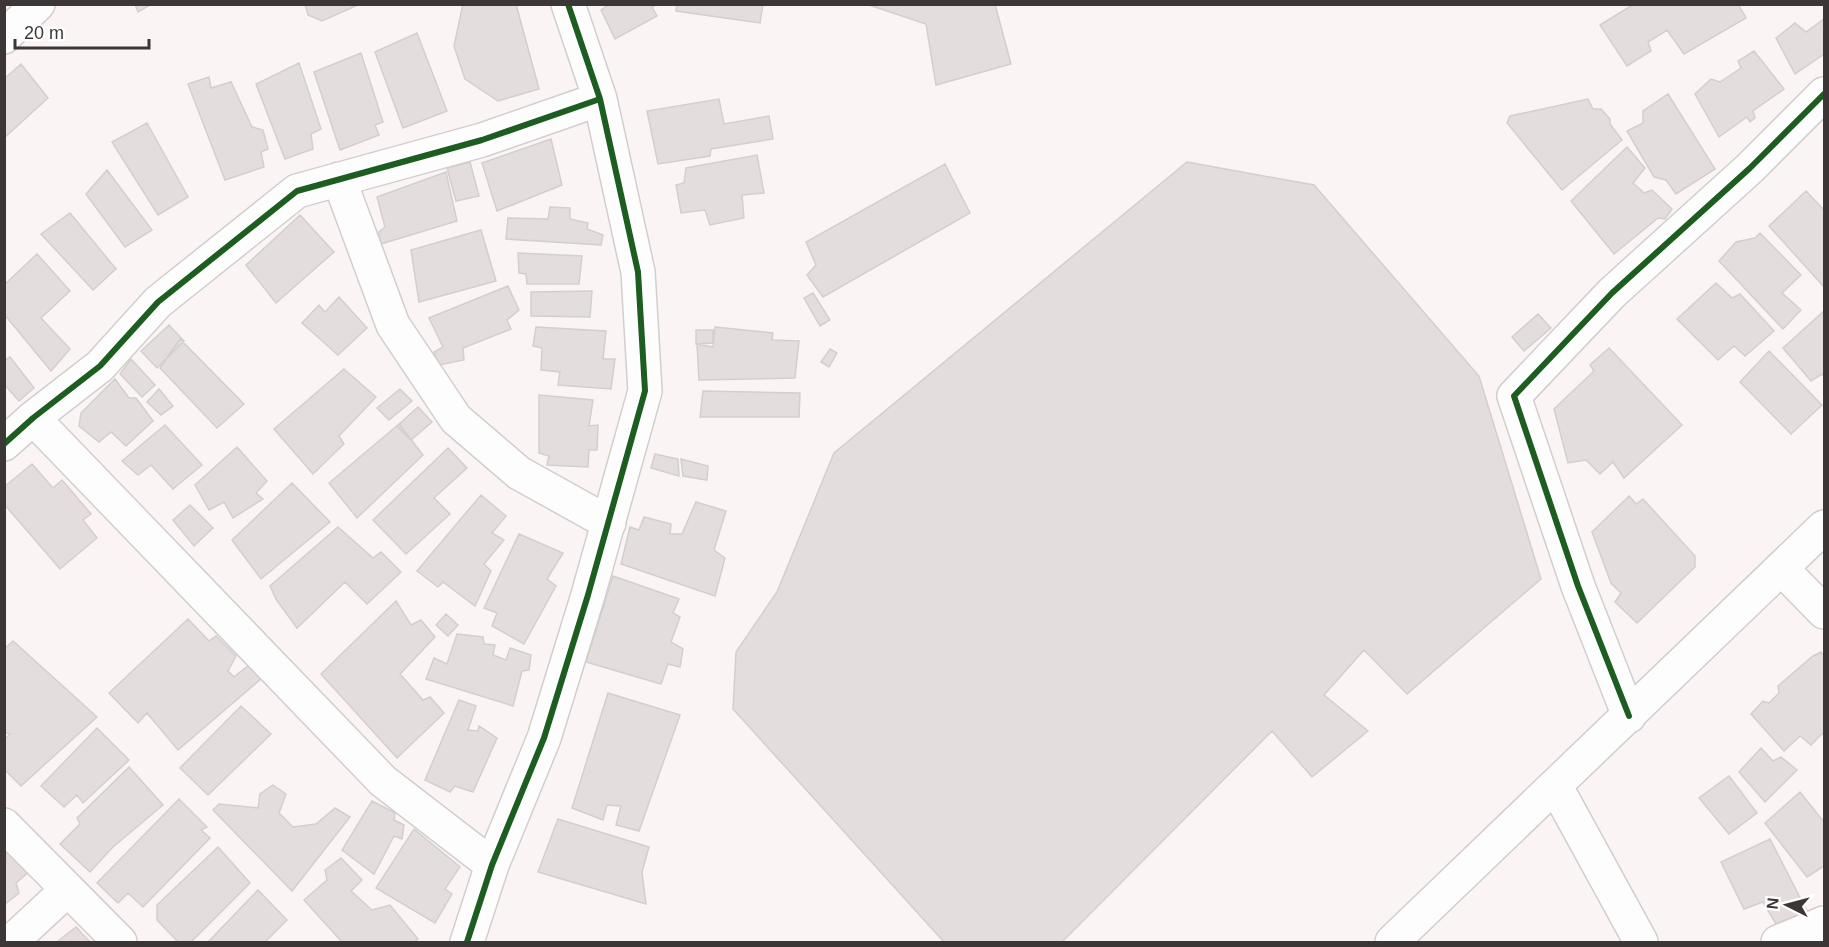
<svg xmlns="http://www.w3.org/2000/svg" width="1829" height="947" viewBox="0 0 1829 947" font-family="Helvetica,sans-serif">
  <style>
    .building { fill: #e3ddde; stroke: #d4cfcf; stroke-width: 1.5 }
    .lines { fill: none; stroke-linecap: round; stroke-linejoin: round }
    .street-casing { stroke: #d3cece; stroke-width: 36 }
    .secondary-casing { stroke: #d3cece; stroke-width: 36 }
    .street { stroke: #fefdfd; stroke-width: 33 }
    .secondary { stroke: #fefdfd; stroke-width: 33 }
    .cycleway-casing { stroke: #fff; stroke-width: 10 }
    .cycleway { stroke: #1b5e20; stroke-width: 6 }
  </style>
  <rect width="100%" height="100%" fill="#faf4f4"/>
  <path class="building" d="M135,4h17l-14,8z
    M305,4h55l-38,17 -14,-6z
    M463,4h53l23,85 -41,12 -33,-22 -11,-33z
    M610,4h47l-5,3 5,9 -42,23 -14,-29z
    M677,4h86l-3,19 -84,-12z
    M866,4h129l16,60 -75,21 -10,-61z
    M1634,4h104l8,14 -62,36 -17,-24 -19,12 3,9 -24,15 -27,-41z
    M1824,19v35l-29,20 -19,-36 19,-15 11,9z
    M417,33l30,78 -44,17 -28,-76z
    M1754,51l30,38 -31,22 2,7 -5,4 -3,-5 -28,20 -24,-43 16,-15 9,3 21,-14 -3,-7z
    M361,53l22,69 -8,3 4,10 -39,15 -26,-78z
    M299,63l22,66 -10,5 2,15 -28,10 -29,-75z
    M21,64l27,34 -44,40v-59z
    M209,77l2,11 20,-6 21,45 11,3 5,19 -7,3 3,15 -39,13 -37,-96z
    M1668,94l47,75 -39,25 -10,-14 -12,-3 -27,-46 16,-8v-12z
    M719,99l5,25 45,-8 4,23 -62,10 -1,7 -52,8 -11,-53z
    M1588,99l5,10h8l9,10v5l12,16 -60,50 -55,-67 3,-7z
    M147,123l41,74 -30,18 -46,-73z
    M551,139l11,46 -65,26 -15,-48z
    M1627,147l18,21 -12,15 11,10 8,-3 20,19 -7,10 -7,-1 -44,36 -43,-53z
    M757,155l7,38 -22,2 2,23 -34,7 -5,-15 -24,3 -5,-28 8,-2 2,-15z
    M470,162l9,34 -23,5 -9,-33z
    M1187,162l127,23 165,191 62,203 -134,115 -43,-44 -40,45 44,36 -56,46 -40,-46 -210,211h-118l-211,-233 3,-57 41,-60 57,-139z
    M945,164l25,49 -147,84 -16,-22 9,-10 -10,-23z
    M107,170l45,60 -27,17 -39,-53z
    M446,172l11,49 -76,23 -2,-12 6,-5 -8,-30z
    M1806,191l18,19v77l-55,-61z
    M550,207l20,1v11l18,4 -1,6 16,6 -2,10 -95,-6 2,-21 40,1z
    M70,213l46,56 -23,21 -52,-56z
    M300,215l34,37 -58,51 -30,-38z
    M481,230l15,51 -77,21 -8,-52z
    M1760,233l41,42 -19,18 19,17 -18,19 -64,-68 17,-19 19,-4z
    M518,253l64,3 -3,28h-52l-1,-10 -7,-1z
    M37,254l33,37 -29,27 29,31 -19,22 -47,-57v-29z
    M1716,283l16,15 8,-4 34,37 -29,25 -11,-10 -16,14 -41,-41z
    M508,286l11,24 -12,10 4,9 -48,19 1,12 -25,5 -5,-13 9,-5 -14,-29z
    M592,291l-2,26 -59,-1v-24z
    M813,293l17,27 -10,6 -16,-28z
    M339,297l28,31 -29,27 -36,-32 17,-18 6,7z
    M1824,311v65l-2,-2 -11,7 -28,-33z
    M1538,314l13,14 -27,23 -12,-14z
    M169,325l15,16 -27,27 -16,-17z
    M536,327l70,4 -3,28h12l-4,30 -53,-4 2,-13 -19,-2 1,-22 -9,-2z
    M715,327l58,6 -1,7 27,1 -4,37 -96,2 -2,-36 16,3z
    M696,330h17v13l-17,1z
    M180,339l64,65 -27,24 -57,-60z
    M1609,348l73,77 -58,53 -11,-16 -13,12 -14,-14 -18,3 -14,-54 40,-38 -4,-6z
    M830,349l7,4 -8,14 -8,-5z
    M1769,351l53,54 -31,29 -51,-52z
    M10,357l24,31 -15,13 -15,-17v-23z
    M131,359l24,26 -13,12 -22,-23z
    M344,369l32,28 -37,39 5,8 -31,30 -39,-45z
    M115,379l14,19h7l17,23 -27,25 -15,-14 -12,10 -20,-16 2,-13z
    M159,389l14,17 -12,9 -14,-13z
    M400,389l12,12 -23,19 -12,-12z
    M703,391l97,2 -1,24h-99z
    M539,395l54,5 -4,26 9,-1 -1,25h-8l-1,17 -41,-2 2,-9 -10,-3z
    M418,407l14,15 -21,18 -14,-14z
    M399,424l24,31 -66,63 -28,-35z
    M165,425l37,40 -29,24 -22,-24 -13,10 -16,-14z
    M237,447l30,34 -11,12 7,6 -30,19 -9,-16 -15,8 -14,-25z
    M448,448l19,20 -33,30 16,16 -44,40 -33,-34z
    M655,454l23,5 1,17 -28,-8z
    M681,459l27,7 -1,14 -24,-4z
    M32,464l21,24 9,-8 29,34 -8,6 14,18 -37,31 -56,-65v-17z
    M292,483l38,39 -69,57 -29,-39z
    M481,495l25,21 -14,17 12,7 -20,24 7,7 -16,35 -32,-24 -5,5 -21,-16z
    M1629,496l7,8 7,-5 52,57v11l-58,56 -22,-21 6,-9 -10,-10 -19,-51z
    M696,502l30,9 -12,39 11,8 -10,38 -94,-32 9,-37 9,3 5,-13 27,7 -1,10h12z
    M190,505l23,23 -19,18 -21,-26z
    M338,527l35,31 8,-6 20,20 -34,32 -22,-22 -48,46 -21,-29 -6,-13z
    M519,534l44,19 -16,26 9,7 -32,58 -32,-18 5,-13 -13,-5z
    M613,576l66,23 -6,14 7,4 -9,25 12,7 -3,18 -12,-3 -7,20 -75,-22z
    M396,601l15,24 10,-5 14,17 -35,37 23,26 7,-3 14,16 -47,45 -76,-84z
    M446,614l12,11 -10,11 -12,-11z
    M188,619l21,22 7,-5 20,20 -8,15 6,6 16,-13 11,15 -83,71 -31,-37 -9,10 -29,-30z
    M457,634l26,3 1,7 11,1 -2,10 13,5 4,-12 21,7 -2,15 -7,1 -9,35 -87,-27 8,-21 13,6z
    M13,641l84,76 -76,69 -17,-17v-29l6,-6 -6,-2v-83z
    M1821,652l3,4v76l-13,13 -11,-9 -16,15 -33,-37 12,-13 6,2 10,-10 -1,-7 35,-30z
    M608,693l72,22 -41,116 -23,-6 5,-19 -14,-1 -4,15 -31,-12z
    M459,700l17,6 -8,24 10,1 1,-5 18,12 -24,54 -18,-6 -5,6 -25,-12z
    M241,706l30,28 -63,61 -28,-27z
    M97,728l32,32 -46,43 -6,-8 -13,12 -23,-21z
    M1761,748l12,13 8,-4 16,13 -32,32 -26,-30z
    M129,767l34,38 -50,42 -23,25 -30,-28 20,-20 -3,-6z
    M1729,776l28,37 -28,21 -30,-36z
    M273,785l13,9 -7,19 14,14 23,-3 19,-16 15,9 -58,74 -79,-81 6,-6 39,4 2,-14z
    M1800,792l24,30v44l-17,11 -42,-54z
    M179,799l28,28 -6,3 9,8 -67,69 -15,-14 -10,10 -21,-20z
    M372,801l23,12 -1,7 10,5 -2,14 -8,-3 -20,38 -32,-24z
    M558,819l91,28 -7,25 4,32 -108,-32z
    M414,829l46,38 -15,22 7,5 -17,29 -59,-35z
    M1770,839l37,72 -31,13 -13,-22 -19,7 -23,-47z
    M218,847l32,36 -59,59h-13l-21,-22v-15z
    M6,849l25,21 -15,13 3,10 -15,12z
    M341,858l21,22 -11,11 21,19 18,-5 28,34 -4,3h-72l-38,-42 23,-20 -2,-10z
    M258,890l29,30 -22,22h-57z
    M76,927l14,15h-33z"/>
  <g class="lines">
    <defs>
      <path id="street" d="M339,179l54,146 63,94 63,54 90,50
        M33,418l350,363 109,84
        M4,444l29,-26 67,-52 58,-64 139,-111 185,-51 118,-41
        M1782,569l42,43
        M1629,716l-51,-130 -64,-190 98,-103 138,-125 74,-74
        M1556,787l85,155
        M4,825l116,117
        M11,942l56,-52
        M467,942l25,-77 52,-127 44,-143 57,-204 -7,-119 -38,-173 -32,-95
        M1778,942l46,-19"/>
      <path id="secondary" d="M4,37l34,-33
        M1392,942l432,-415"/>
    </defs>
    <use href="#street" class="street-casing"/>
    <use href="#secondary" class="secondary-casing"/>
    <use href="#street" class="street"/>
    <use href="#secondary" class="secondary"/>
    <defs>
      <path id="cycleway" d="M4,444l29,-26 67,-52 58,-64 139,-111 185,-51 118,-41
        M1629,716l-51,-130 -64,-190 98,-103 138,-125 74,-74
        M467,942l25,-77 52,-127 44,-143 57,-204 -7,-119 -38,-173 -32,-95"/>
    </defs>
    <use href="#cycleway" class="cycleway-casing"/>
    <use href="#cycleway" class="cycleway"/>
  </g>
  <rect width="1829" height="947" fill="none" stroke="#3d3637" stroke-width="12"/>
  <g transform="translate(1787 905) rotate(276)" stroke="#ffffff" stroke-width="4.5" paint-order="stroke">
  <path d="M0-4.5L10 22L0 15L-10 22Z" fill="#3d3637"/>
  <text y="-9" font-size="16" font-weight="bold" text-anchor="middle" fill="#3d3637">N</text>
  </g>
  <path d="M15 39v9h134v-9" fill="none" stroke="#3d3637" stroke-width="3"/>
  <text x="24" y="39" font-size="18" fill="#3d3637" stroke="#ffffff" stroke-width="4.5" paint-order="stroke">20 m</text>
</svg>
